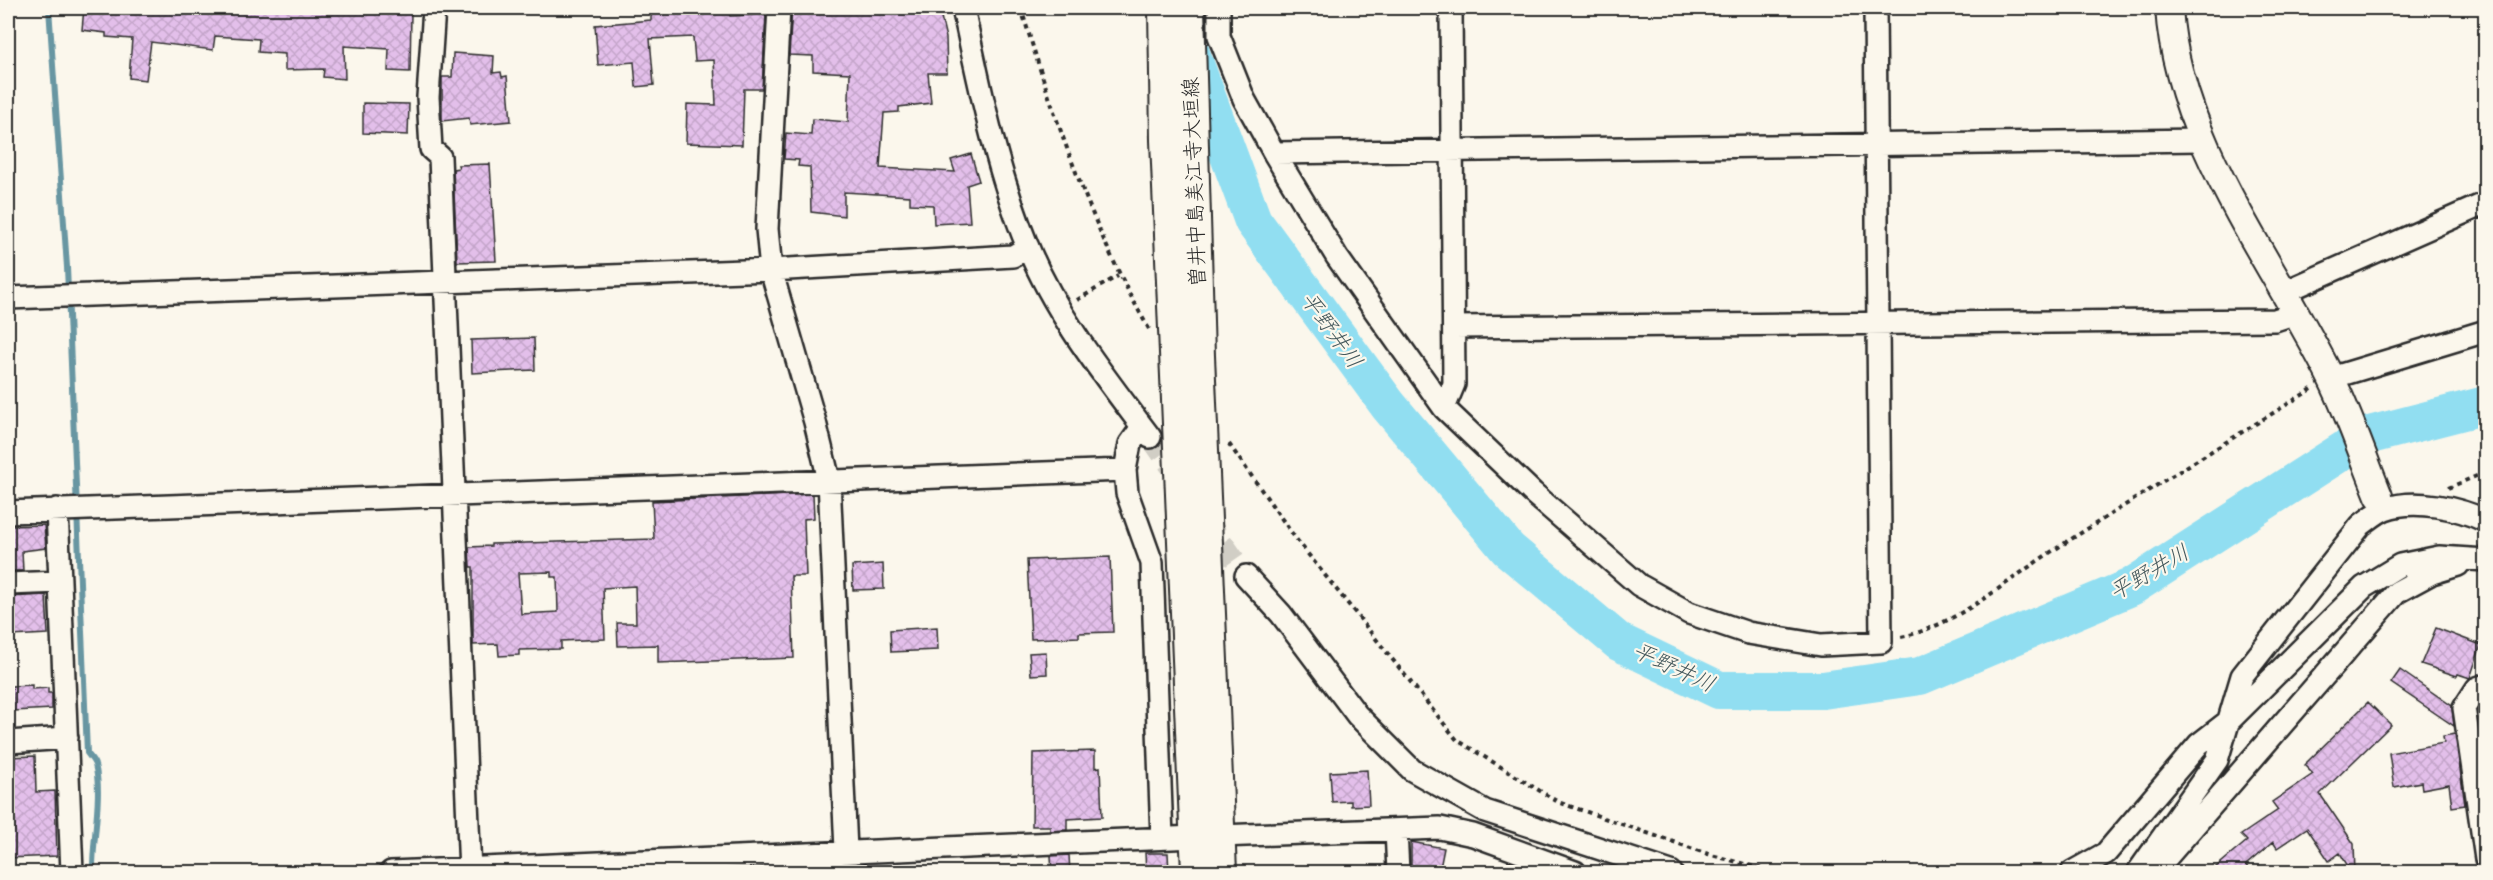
<svg xmlns="http://www.w3.org/2000/svg" width="2493" height="880" viewBox="0 0 2493 880" font-family="'Shantell Sans','Klee One',sans-serif">
  <style>
    .lines { fill: none; stroke-linecap: round; stroke-linejoin: round }
    .stream { stroke: #6896a2; stroke-width: 6 }
    .river { stroke: #91def1; stroke-width: 38 }
    .building { fill: url(#building-cross-hatch); stroke: #2b2b2b; stroke-width: 1.5; fill-rule: evenodd }
    .minor-tunnel { stroke: #d1cec5; stroke-width: 21; stroke-dasharray: 21 10; stroke-linecap: butt }
    .minor-casing { stroke: #2b2b2b; stroke-width: 26 }
    .tertiary-casing { stroke: #2b2b2b; stroke-width: 30 }
    .secondary-casing { stroke: #2b2b2b; stroke-width: 34 }
    .path { stroke: #2b2b2b; stroke-width: 4; stroke-dasharray: 4.5 4.5; stroke-linecap: butt }
    .minor { stroke: #fbf7ec; stroke-width: 21 }
    .tertiary { stroke: #fbf7ec; stroke-width: 26 }
    .secondary { stroke: #fbf7ec; stroke-width: 30 }
    .labels { text-anchor: middle; dominant-baseline: central; stroke-width: 4.5; stroke-linejoin: round; paint-order: stroke }
    .street-label { font-size: 21px; fill: #2b2b2b; stroke: #fbf7ec }
    .water-label { font-size: 22px; font-style: italic; fill: #44585c; stroke: #fbf7ec }
  </style>
  <defs>
    <pattern id="building-cross-hatch" width="8" height="8" patternUnits="userSpaceOnUse" patternTransform="scale(1.5)"><rect width="8" height="8" fill="#e3bfea"/><path d="M0 0l8 8M0 8l8-8" fill="none" stroke="#c3a4c9"/></pattern>
  </defs>
  <rect width="100%" height="100%" fill="#fbf7ec"/>
  <filter id="ink" filterUnits="userSpaceOnUse"><feTurbulence type="fractalNoise" baseFrequency=".0167" numOctaves="2"/><feDisplacementMap in="SourceGraphic" scale="12" xChannelSelector="R" yChannelSelector="G"/><feConvolveMatrix kernelMatrix="1 2 1 2 8 2 1 2 1" color-interpolation-filters="sRGB"/></filter>
  <g filter="url(#ink)">
    <g class="lines">
      <path class="stream" d="M49,8l18,259 20,486c3,4 7,8 8,12 8,28 -3,77 -2,107"/>
      <path class="river" d="M1189,48l64,173 135,184 120,144 111,93 100,48h104l97,-14 211,-89 235,-151 120,-31"/>
    </g>
    <path class="building" d="M84,8h307v4l20,1 -1,59 -22,-1 1,-22 -45,-3 1,33 -22,-2 1,-8 -39,1v-16l-27,-2 1,-13 -44,-3 -2,14 -62,-8 -5,38 -17,-2 3,-39 -26,-2v-4l-24,-3z
      M651,8h28l1,5 48,-5 2,8 36,-2 -4,75h-18l-2,56 -56,-2 1,-39 29,1 -2,-45 -19,1 -2,-24 -43,2 4,46 -18,2 -2,-25 -36,3 -3,-40 56,-5z
      M792,8h147l7,30 1,35h-19l3,30 -32,4v5l-15,1 -4,55 75,4 -4,-12 20,-6 8,27 -12,4 3,37 -36,2 -1,-19 -23,-1v-8l-66,-4v24l-33,-4 -1,-45 -12,-1 1,-6 -15,-1 2,-26 25,2 1,-16 36,3 2,-49 -37,-2v-15l-24,-1z
      M453,53l41,3 -1,17 8,-1 1,5 5,-1 4,45 -41,4 -1,-7 -27,3v-44h10z
      M363,103l46,1 -1,31 -45,-2z
      M490,164l6,97 -39,1 -4,-93 6,-1 -1,-3z
      M534,338l1,32 -63,3 -1,-33z
      M813,494l1,24 -10,1 2,57h-15l3,82 -136,5v-18l-40,1 -1,-23h19l-1,-37 -32,2 2,51 -44,2v8l-42,1v5l-20,1 -1,-12 -25,1v-78h-3l-1,-20 22,-1v-2l163,-5 -2,-38zM551,572v5h6l1,35 -37,2 -3,-41z
      M44,525l2,23 -24,3 1,20h-15v-45z
      M1110,557l3,75 -34,1v4l-48,2 -4,-79z
      M883,564l1,25 -31,1 -1,-24z
      M46,595l2,39 -37,2 -3,-39z
      M937,627l1,23 -47,2 -1,-22z
      M2436,628l45,17 -11,33 -12,-4 -1,2 -36,-12z
      M1046,652l1,22 -16,1 -2,-22z
      M2400,670l52,36 2,20 -63,-43z
      M32,685v4l16,-1v5h4v16l-39,2 -1,-25z
      M2368,702l23,23 -71,69 34,50 1,29h-3l-12,-20 -11,8 -22,-33 -30,20 -4,-6 -27,23 5,8h-42l38,-32 -6,-6 37,-25 -6,-8 41,-28 -9,-9z
      M2455,734l10,71 -13,2 -3,-23 -27,5 -1,-7 -27,5 -5,-34 55,-10 -1,-7z
      M1095,751v17l5,-1 2,50 -35,2v11l-17,1v-5h-18l1,-73z
      M35,756l1,36 19,-1 2,65 -49,2v-101z
      M1367,770l2,35 -18,1v-5l-19,1 -2,-30z
      M1411,842l33,6 -5,25h-28z
      M1145,853h23l1,20h-23z
      M1069,855l1,18h-18l-1,-17z"/>
    <g class="lines">
      <path class="minor-tunnel" d="M1150,437l31,44
        M1205,517l41,59"/>
      <defs>
        <path id="minor" d="M434,8l-6,89 3,52 9,8 30,715
          M779,8l-12,221 4,41 44,152 14,58 18,392
          M963,8c17,80 33,161 64,237 29,71 78,132 123,192
          M1219,8v28l25,63 30,54 63,104 107,151 89,85 106,92 50,28 59,20 73,12 60,-3 -6,-634
          M1274,153l927,-13
          M2284,292l202,-89
          M8,298l763,-28 242,-14 15,-9
          M1454,327l821,-7 21,-7
          M2331,378l155,-47
          M1444,408l10,-24 -3,-376
          M1142,427l-12,17 -5,26 2,23 25,70 10,275
          M57,509l15,363
          M8,512l1117,-42
          M1246,576l35,38 76,101 55,55 73,41 186,61
          M8,584l52,-2
          M2486,685l-9,3 -13,20 22,151
          M8,742l59,-4
          M1396,830l2,42
          M1220,836l220,-8 33,7 102,37
          M391,872l804,-35
          M2072,872l34,-19 93,-109 31,-24 134,-133 36,-22 39,-8 47,3
          M2138,872l79,-112 25,-84 119,-151c7,-5 16,-13 24,-16 29,-11 74,-1 101,12
          M2154,872l243,-280 35,-19 26,-8"/>
        <path id="tertiary" d="M2169,8c8,133 104,253 162,370 19,38 32,79 48,118"/>
        <path id="secondary" d="M1164,8l2,132 31,732
          M1189,8l10,348 22,516"/>
      </defs>
      <use href="#minor" class="minor-casing"/>
      <use href="#tertiary" class="tertiary-casing"/>
      <use href="#secondary" class="secondary-casing"/>
      <path class="path" d="M1021,8c33,109 71,222 128,321
        M1077,300l41,-24
        M1229,444l67,95 161,201 101,62 150,52 65,18
        M2448,488l38,-16
        M1901,637c57,-12 105,-56 153,-87 85,-54 172,-108 258,-161"/>
      <use href="#minor" class="minor"/>
      <use href="#tertiary" class="tertiary"/>
      <use href="#secondary" class="secondary"/>
    </g>
  </g>
  <g class="labels">
    <g class="street-label">
      <text transform="translate(1194 182) rotate(-92)">曽井中島美江寺大垣線</text>
    </g>
    <g class="water-label">
      <text transform="translate(1332 330) rotate(54)">平野井川</text>
      <text transform="translate(2149 572) rotate(-30)">平野井川</text>
      <text transform="translate(1674 667) rotate(25)">平野井川</text>
    </g>
  </g>
  <rect width="2493" height="880" fill="none" stroke="#fbf7ec" stroke-width="30"/>
  <rect x="15" y="15" width="2463" height="850" fill="none" stroke="#2b2b2b" stroke-width="2" filter="url(#ink)"/>
</svg>
